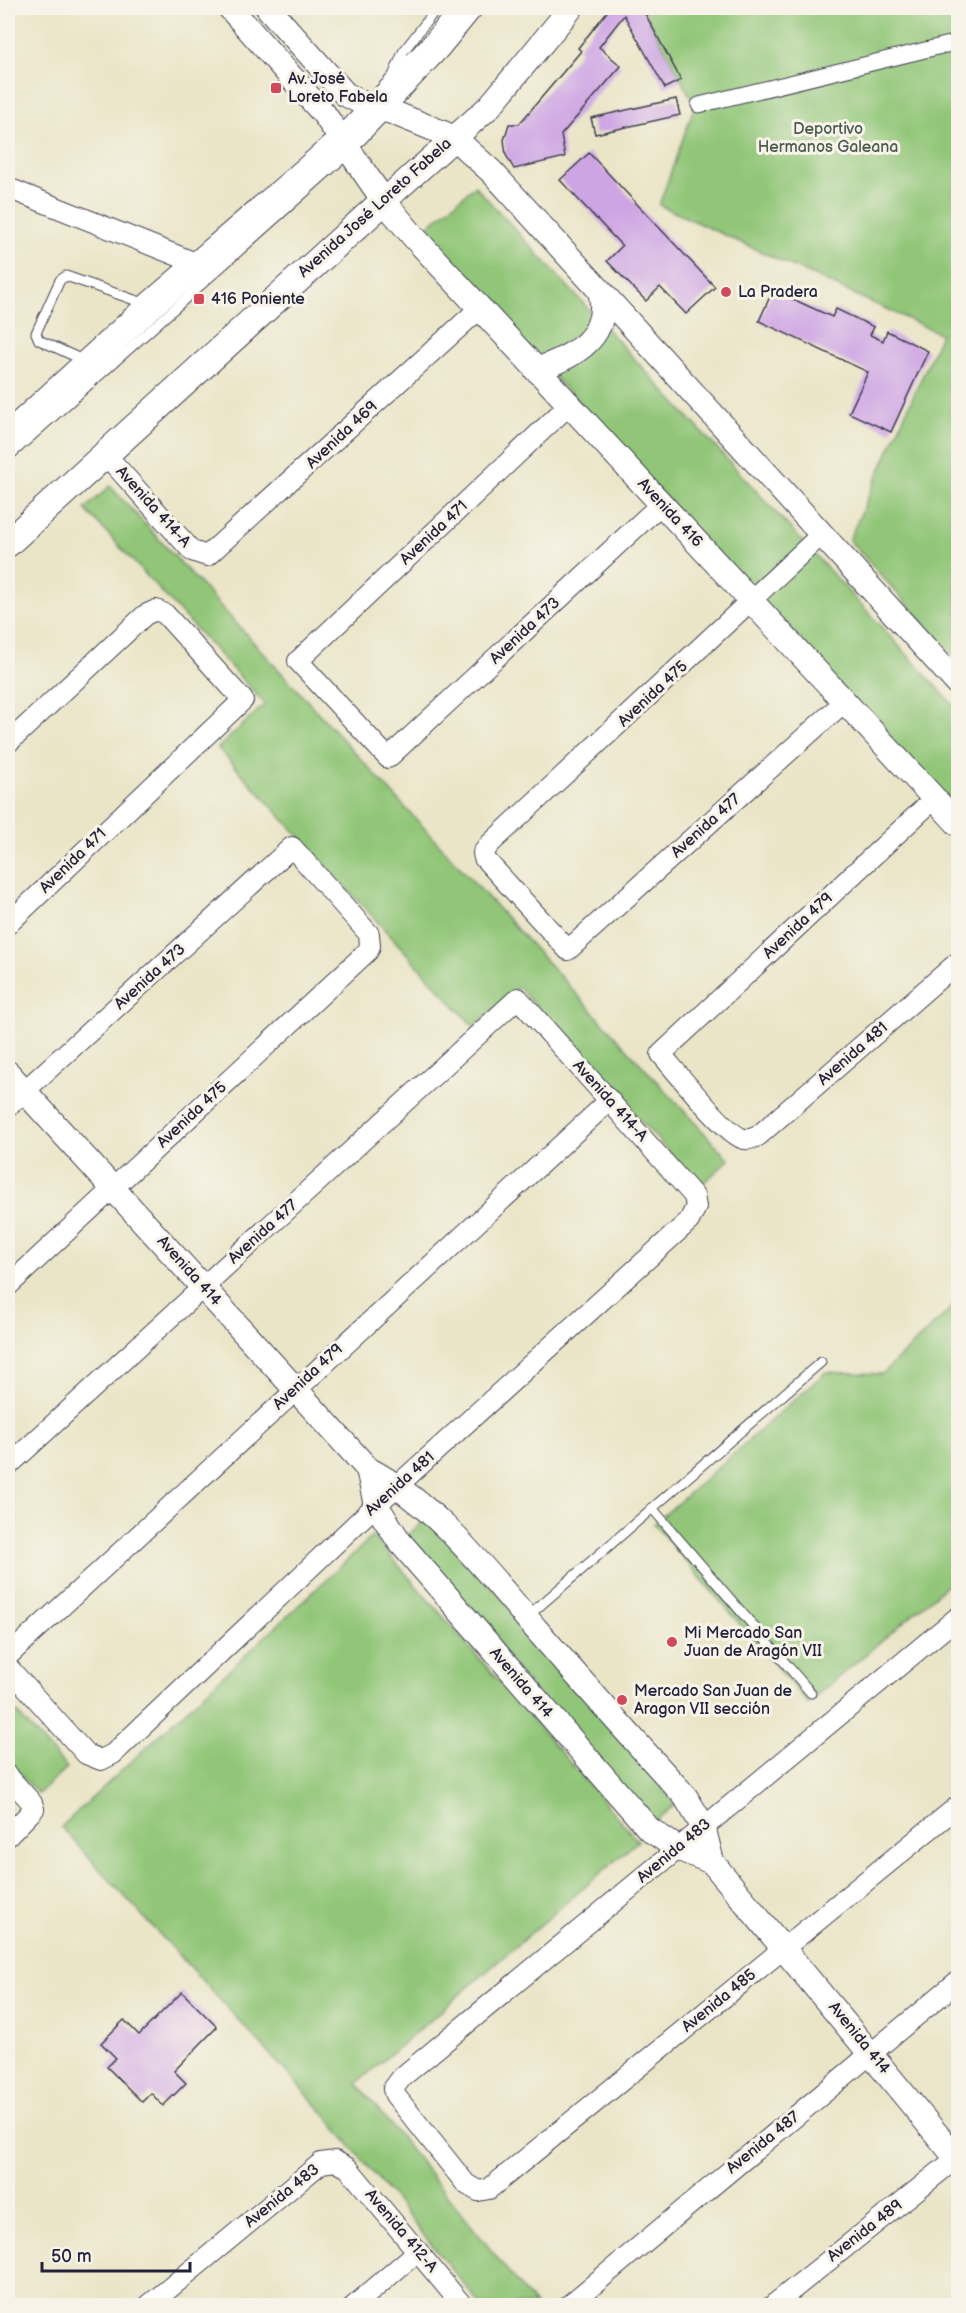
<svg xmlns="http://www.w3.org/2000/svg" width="966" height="2313" viewBox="0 0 966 2313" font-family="'Balsamiq Sans',sans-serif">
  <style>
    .green { fill: #91c678; stroke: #5a745a; stroke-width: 1.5 }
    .building { fill: #cea5e4 }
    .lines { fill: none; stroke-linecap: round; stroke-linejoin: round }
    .service-casing { stroke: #403f50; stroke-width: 11 }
    .pedestrian-casing { stroke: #403f50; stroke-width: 17 }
    .minor-casing { stroke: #403f50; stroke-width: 22 }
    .tertiary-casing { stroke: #403f50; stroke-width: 26 }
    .secondary-casing { stroke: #403f50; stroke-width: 29 }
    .service { stroke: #fff; stroke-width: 9 }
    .pedestrian { stroke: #fff; stroke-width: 15 }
    .minor { stroke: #fff; stroke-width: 20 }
    .tertiary { stroke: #fff; stroke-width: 24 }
    .secondary { stroke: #fff; stroke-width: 27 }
    .poi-dot { fill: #d1495b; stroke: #f7f3e8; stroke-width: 2 }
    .labels { text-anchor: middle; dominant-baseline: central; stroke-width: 6; stroke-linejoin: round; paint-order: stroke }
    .poi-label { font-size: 16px; fill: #22223b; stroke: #f7f3e8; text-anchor: start }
    .park-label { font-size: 16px; fill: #495b50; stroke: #f7f3e8 }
    .street-label { font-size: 16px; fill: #22223b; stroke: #f7f3e8 }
  </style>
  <rect width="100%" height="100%" fill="#f7f3e8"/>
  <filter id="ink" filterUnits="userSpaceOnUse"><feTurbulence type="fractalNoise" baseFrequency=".0167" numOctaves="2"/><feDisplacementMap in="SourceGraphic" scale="12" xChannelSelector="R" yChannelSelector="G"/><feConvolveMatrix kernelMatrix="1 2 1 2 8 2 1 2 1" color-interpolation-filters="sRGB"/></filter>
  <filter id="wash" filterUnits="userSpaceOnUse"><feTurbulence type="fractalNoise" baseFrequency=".008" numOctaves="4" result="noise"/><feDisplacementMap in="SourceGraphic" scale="24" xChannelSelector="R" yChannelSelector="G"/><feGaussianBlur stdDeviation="1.35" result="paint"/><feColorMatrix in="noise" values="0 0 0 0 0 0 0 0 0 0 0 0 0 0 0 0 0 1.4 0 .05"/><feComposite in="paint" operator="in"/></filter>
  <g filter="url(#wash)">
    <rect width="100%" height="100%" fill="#eae5c7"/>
    <path class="green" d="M642,8h316v652l-109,-120 92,-206 -282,-129 36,-100z
      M475,186l483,524v106l-537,-584z
      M110,486l619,674 -29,26 -182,-199 -44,40 -256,-279 47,-44 -180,-195z
      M958,1302v274l-150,127 -154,-179 172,-152 56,2z
      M433,1514l243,290 -26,21 -248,-286z
      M373,1536l265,305 -281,242 178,222h-54l-158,-193 -262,-285z
      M8,1703l59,65 -29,26 -30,-33z"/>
    <g id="blocks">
      <path class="building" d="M610,8h32l39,72 -16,8 -41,-73 -25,32 22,19 -60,69 4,22 -51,12 -8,-14 -2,-15 5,-16h10l62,-73 -3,-3z
        M676,99l4,16 -85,19 -4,-16z
        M589,153l126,134 -29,27 -26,-27 -14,14 -39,-40 15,-15 -62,-66z
        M773,290l59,27 4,-8 38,18 -4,8 13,6 4,-10 41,20 -37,81 -42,-19 19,-41 -109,-51z
        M182,1992l35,35 -43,44 12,12 -23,23 -12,-13 -9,9 -35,-35 9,-9 -15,-15 23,-23 15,15z"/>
    </g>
  </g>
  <g filter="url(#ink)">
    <use href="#blocks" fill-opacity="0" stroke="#403f50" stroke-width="1.5"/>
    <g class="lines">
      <defs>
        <path id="service" d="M393,76l10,-24 34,-44
          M85,361l-46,-21 -3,-7 24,-53 6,-4 80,28
          M8,457l343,-306 93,-99 36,-44
          M652,1508l159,185
          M528,1616l293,-254"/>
        <path id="pedestrian" d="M699,105l259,-63"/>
        <path id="minor" d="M8,188l190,76
          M569,405l-271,256 90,97 273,-254
          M105,454l87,97 15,5 272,-247
          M822,534l-332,310 -7,9 1,5 84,92 276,-248
          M8,743l137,-128 11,-5 9,4 78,86 -235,224
          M935,798l-274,256c14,16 65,81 83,85 5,1 10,-1 14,-3l200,-174
          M8,1106l284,-259 77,87 1,12 -2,5 -360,335
          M8,1466l510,-468 176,198 2,11 -7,14 -313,284 -263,249 -12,6 -15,-6 -78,-87
          M958,1617l-556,460 -9,12 2,6 71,89 12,7 11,-2 469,-383
          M8,1656l602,-556
          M8,1776l24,27 2,6 -26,27
          M148,2306l173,-143 14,-2 13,7 115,138
          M354,2306l64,-55
          M568,2306l390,-325
          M772,2306l186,-149"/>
        <path id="tertiary" d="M230,8l94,106 60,87 29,35 545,588
          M268,8l77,86 29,15 15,2 64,26 39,35 466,512
          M342,140l93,-97 28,-35
          M384,201l105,-94 82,-99
          M536,370c37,-13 76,-33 64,-79
          M8,1073l360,396c70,37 117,101 168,160 49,56 98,112 149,167l18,30 9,36
          M368,1469l8,36 23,36 250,288 28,19 35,14 246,298"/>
        <path id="secondary" d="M8,436l143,-131 191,-165
          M8,543l376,-342"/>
      </defs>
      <use href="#service" class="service-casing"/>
      <use href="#pedestrian" class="pedestrian-casing"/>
      <use href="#minor" class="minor-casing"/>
      <use href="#tertiary" class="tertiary-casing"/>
      <use href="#secondary" class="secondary-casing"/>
      <use href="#service" class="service"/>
      <use href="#pedestrian" class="pedestrian"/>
      <use href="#minor" class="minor"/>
      <use href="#tertiary" class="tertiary"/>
      <use href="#secondary" class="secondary"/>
    </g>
  </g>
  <g class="poi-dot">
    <rect x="270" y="82" width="12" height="12" rx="3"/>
    <circle cx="726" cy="292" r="6"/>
    <rect x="193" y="293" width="12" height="12" rx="3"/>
    <circle cx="672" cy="1642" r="6"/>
    <circle cx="622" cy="1700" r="6"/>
  </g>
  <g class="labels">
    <g class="poi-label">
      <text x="288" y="79">Av. José<tspan x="288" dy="18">Loreto Fabela</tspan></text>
      <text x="738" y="292">La Pradera</text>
      <text x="211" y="299">416 Poniente</text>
      <text x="684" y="1633">Mi Mercado San<tspan x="684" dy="18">Juan de Aragón VII</tspan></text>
      <text x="634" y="1691">Mercado San Juan de<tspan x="634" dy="18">Aragon VII sección</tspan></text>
    </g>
    <g class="park-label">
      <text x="828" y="129">Deportivo<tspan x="828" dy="18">Hermanos Galeana</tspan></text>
    </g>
    <g class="street-label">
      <text transform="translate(375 208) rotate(-42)">Avenida José Loreto Fabela</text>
      <text transform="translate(342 435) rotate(-43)">Avenida 469</text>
      <text transform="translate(153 507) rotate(48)">Avenida 414-A</text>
      <text transform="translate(670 513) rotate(47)">Avenida 416</text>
      <text transform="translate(434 533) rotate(-43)">Avenida 471</text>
      <text transform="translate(525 631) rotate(-43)">Avenida 473</text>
      <text transform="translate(653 694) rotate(-43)">Avenida 475</text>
      <text transform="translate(706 826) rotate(-42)">Avenida 477</text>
      <text transform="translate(73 861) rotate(-44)">Avenida 471</text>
      <text transform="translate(798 926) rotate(-43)">Avenida 479</text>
      <text transform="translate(150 977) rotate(-42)">Avenida 473</text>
      <text transform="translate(853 1054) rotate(-41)">Avenida 481</text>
      <text transform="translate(610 1101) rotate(48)">Avenida 414-A</text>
      <text transform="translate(192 1115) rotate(-43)">Avenida 475</text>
      <text transform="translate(263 1232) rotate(-42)">Avenida 477</text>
      <text transform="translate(189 1271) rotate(48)">Avenida 414</text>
      <text transform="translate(308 1377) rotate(-43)">Avenida 479</text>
      <text transform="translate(400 1484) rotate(-42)">Avenida 481</text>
      <text transform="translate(521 1683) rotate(49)">Avenida 414</text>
      <text transform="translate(674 1851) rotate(-40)">Avenida 483</text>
      <text transform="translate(719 2001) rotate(-39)">Avenida 485</text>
      <text transform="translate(859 2038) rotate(51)">Avenida 414</text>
      <text transform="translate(763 2143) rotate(-39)">Avenida 487</text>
      <text transform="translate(282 2196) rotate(-39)">Avenida 483</text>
      <text transform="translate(401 2231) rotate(50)">Avenida 412-A</text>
      <text transform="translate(865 2231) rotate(-38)">Avenida 489</text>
    </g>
  </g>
  <rect width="966" height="2313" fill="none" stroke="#f7f3e8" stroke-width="30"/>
  <path d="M42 2262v9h148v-9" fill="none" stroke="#22223b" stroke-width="3"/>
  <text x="51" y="2262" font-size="18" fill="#22223b" stroke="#f7f3e8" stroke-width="4.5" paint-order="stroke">50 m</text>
</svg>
